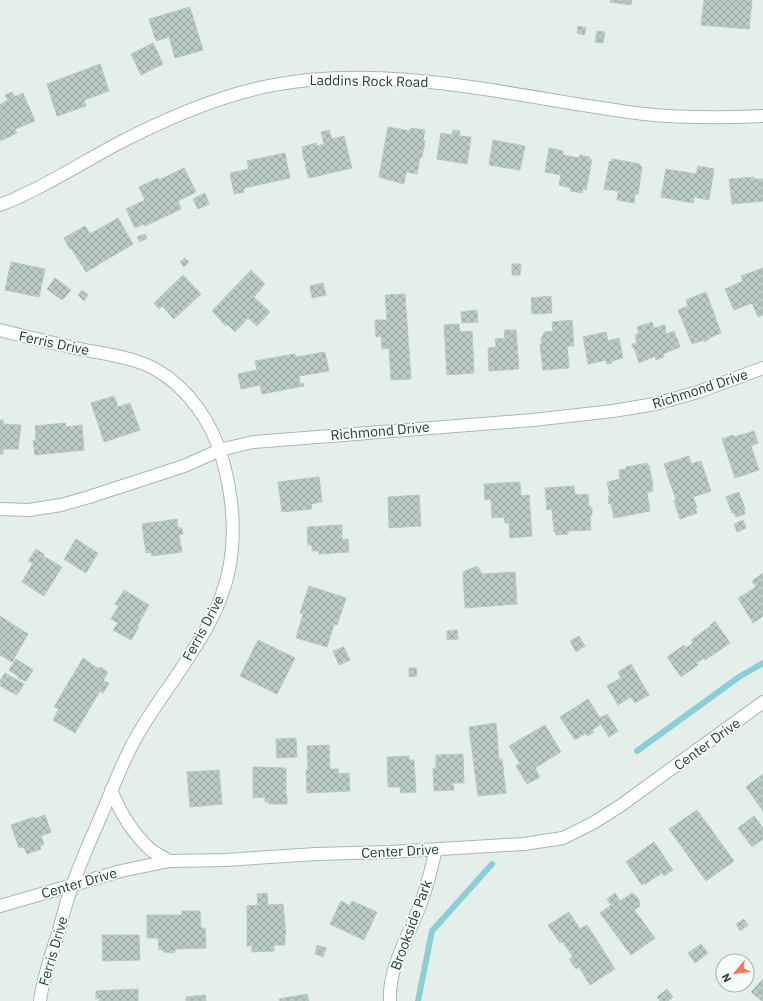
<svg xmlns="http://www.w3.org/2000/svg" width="763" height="1001" viewBox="0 0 763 1001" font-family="'IBM Plex Sans',sans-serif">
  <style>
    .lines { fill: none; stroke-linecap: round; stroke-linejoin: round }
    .stream { stroke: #8acfd7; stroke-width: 6 }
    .building { fill: url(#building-cross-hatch); stroke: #b7cac1 }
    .minor-casing { stroke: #a7b8b1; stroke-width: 14 }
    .tertiary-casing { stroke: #a7b8b1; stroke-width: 14 }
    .minor { stroke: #fff; stroke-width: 12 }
    .tertiary { stroke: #fff; stroke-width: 12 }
    .labels { text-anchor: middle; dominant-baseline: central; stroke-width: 3.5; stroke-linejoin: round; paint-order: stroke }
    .street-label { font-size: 14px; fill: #224339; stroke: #f7fbf9 }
  </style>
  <defs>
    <pattern id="building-cross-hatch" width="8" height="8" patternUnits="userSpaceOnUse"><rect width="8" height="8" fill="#bacbc3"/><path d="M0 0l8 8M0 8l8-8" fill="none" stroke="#97a69f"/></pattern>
  </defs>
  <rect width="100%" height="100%" fill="#e5efea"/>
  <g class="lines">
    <path class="stream" d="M637,751l102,-74 24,-14
      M418,1001l14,-70 60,-67"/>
  </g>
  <path class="building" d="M611,0h21l-1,5 -21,-3z
    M704,0h48l-3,29 -48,-4z
    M190,7l13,43 -28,8 -6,-21 -13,4 -7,-22z
    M578,26l8,2 -2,7 -7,-2z
    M597,31l8,1 -2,11 -8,-1z
    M153,43l10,21 -22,11 -10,-21z
    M100,64l9,27 -25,9 2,6 -29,10 -10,-32z
    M12,92l3,5 8,-4 12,28 -20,8 2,4 -17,8v-36l8,-5 -3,-5z
    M388,127l22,4v-3l15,2 -2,10 2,1 -3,16h-2l-3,17 -11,-2 -2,12 -25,-7z
    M329,130l3,9 12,-3 8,32 -43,10 -4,-13 1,-1 -1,-3h-1l-2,-14 14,-4 1,3 7,-2 -3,-12z
    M453,130l7,1 -1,5 12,1 -4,27 -30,-5 4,-26 11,2z
    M493,140l32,6 -5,24 -31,-5z
    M549,148l14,3v4l16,3 1,-3 10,2 -1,2 3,1 -6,30 -3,-1 -1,4 -12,-2 1,-3 -12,-3 2,-10 -16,-3z
    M285,153l5,25 -46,10v4l-10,2 -4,-21 19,-4 -2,-8z
    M612,159l28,5v2l2,1 -4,27h-3l-1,9 -17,-3 1,-9 -14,-2 5,-24v-4l2,1z
    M698,166l16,3 -5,31 -15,-3 -1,6 -32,-6 5,-28 30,5z
    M184,168l12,24 -18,9 3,8 -36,17 -1,-2 -9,4 -9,-19 19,-9 -6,-13 19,-9 1,2z
    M754,177v2h9v22l-31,3 -3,-25z
    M205,193l4,11 -11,5 -5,-10z
    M118,218l15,26 -47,28 -15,-24 -1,1 -6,-11 21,-12 5,8z
    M145,234l2,4 -7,4 -3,-5z
    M185,258l4,4 -5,5 -4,-5z
    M11,262l34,7 -6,28 -34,-7z
    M512,264h9l-1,11h-8z
    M763,268v47l-5,2 -6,-14 -18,7 -9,-21 18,-8 -2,-5z
    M251,270l14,14 -11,13 16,15 -13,14 -9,-8 -13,14 -8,-8 -1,2 -14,-15z
    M183,275l18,19 -27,25 -12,-13 -3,3 -5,-6z
    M55,278l16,12 -9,10 -15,-11z
    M323,283l3,12 -14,3 -2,-12z
    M82,290l6,5 -4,6 -6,-6z
    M706,292l15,41 -12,5v1l-5,3 -1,-2 -11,4 -14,-34 10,-4 -2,-6z
    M405,294l6,85 -20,1 -2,-32 -7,1 -1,-13 -5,1 -1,-17h12l-2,-25z
    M551,296l1,17 -20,1 -1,-16z
    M477,310l1,12 -16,1 -1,-11z
    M572,320l2,26h-7l2,22 -26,2 -3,-26h2l-1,-5 4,-7 8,-1 -1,-9z
    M652,322l2,6 11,-3 1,9 8,-3 6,16 -17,7 1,3 -8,3 -1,-4 -16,7 -5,-16h-2v-3l5,-1 -2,-8 4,-2 -2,-6z
    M459,324l1,8 12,-1 2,42 -27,2 -3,-50z
    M504,330h12l3,39 -30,2 -1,-23 8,-1 -1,-8 10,-1z
    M606,332l2,9 11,-3 4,20 -11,3v2l-5,1 -1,-4 -18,4 -5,-27z
    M325,352l4,19 -30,5 1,8 3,-1 1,3 -42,8 -2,-9 -19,4 -3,-15 19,-4 -2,-9 40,-7 1,3z
    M114,396l4,11 12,-4 10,27 -36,12 -13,-39z
    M0,420h3v4l18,1 -3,24h-15v5h-3z
    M65,423l1,4 16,-2 2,25 -49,5 -2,-14 3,-1 -1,-14z
    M754,431l4,12 -7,3 8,24 -24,8 -13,-39 11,-4 1,2z
    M689,456l2,8 10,-3 10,30 -18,6 4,11h-2l2,5 -17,6 -6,-18 2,-1 -12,-36z
    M647,463v2h2l4,21h-1l1,5 -6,2 3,18 -36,7 -3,-15 -2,1 -1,-8h2l-3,-14 13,-3 -1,-9 7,-1v-2z
    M319,477l3,25 -11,2 1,5 -30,3 -4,-30z
    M520,482l1,14 8,-1 3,41 -22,2 -1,-15h-4l-1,-6 -12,1 -1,-19 -6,1 -1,-16z
    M574,486l1,9 13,-1 1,13h3v8l-2,1 1,14 -23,1v3l-12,1v-3h-2l-2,-23 -5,1 -2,-22z
    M739,492l6,17 -1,1 1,4 -9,3 -2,-4h-2l-6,-16z
    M419,495l2,31 -32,2 -1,-31z
    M177,519l1,9h4l1,6 -4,1 3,17 -30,4 -1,-4 -5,1 -4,-29z
    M743,520l3,8 -9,4 -3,-8z
    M342,525v14h6l1,13 -30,2v-3h-7v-6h-4l-1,-18z
    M76,539l22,14 -12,20 -22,-14z
    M36,549l8,5 -1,2 19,11 -18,29 -22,-14 11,-19 -5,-2z
    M477,566l5,8 33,-2 2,32 -52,4 -2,-36z
    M763,573v43l-10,7 -15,-25 18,-11 -4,-6z
    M309,586l37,12 -9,27 -3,-1 -7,23 -31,-9 7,-24 -3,-1z
    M124,590l25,15 -12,21 2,1 -8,13 -18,-10 5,-7 -7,-4 8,-13 -4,-2z
    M0,616l28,18 -16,28 -12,-7z
    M715,621l15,22 -25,17 -1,-2 -8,5 2,2 -17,12 -14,-20 17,-12 2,3 7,-5 -2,-3 20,-14 -1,-1z
    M457,630l1,9 -11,1v-9z
    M579,636l6,10 -9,6 -6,-11z
    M258,640l37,18 -18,36 -37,-18z
    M344,647l6,13 -11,5 -6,-14z
    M83,658l16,11 1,-2 8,5 -5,9 6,2 -6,10 -3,-2 -25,42 -22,-13 6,-11 -5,-2z
    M16,659l17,11 -7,11 -8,-3 1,-1 -10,-7z
    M631,664l18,31 -14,8 -4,-6 -13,8 -11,-19 14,-8 -3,-6z
    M409,668h7l1,8 -8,1z
    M5,673l19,11 -7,11 -17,-9v-5z
    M588,699l12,19 7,-4 11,17 -9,6 -8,-13 -9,6 2,2 -7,4 -1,-3 -11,7 -15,-23z
    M496,723l3,37 3,-1 4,34 -28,3 -9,-69z
    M545,725l16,27 -26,16 5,9 -13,7 -11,-18 4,-3 -11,-17z
    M296,738l1,19 -20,1 -1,-19z
    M329,745l1,24h8l1,5 10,-1 1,18 -43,2 -1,-23h2l-1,-24z
    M463,754l1,29h-11l1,7 -20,1 -1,-23h3v-13z
    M409,756v4h5l2,32 -15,1 -1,-6h-12l-1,-30z
    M253,767l33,1v28h1v8h-18v-2h-4v-5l-12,1z
    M219,770l3,34 -32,3 -3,-35z
    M763,774v37l-17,-24z
    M697,810l37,51 -28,20 -37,-52z
    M45,815l6,17 -10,4 3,8 -4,2 1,3 -14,5 -3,-7 -5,1 -8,-23 23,-8 1,2z
    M754,816l9,12v11l-11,8 -14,-19z
    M654,842l19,28 -9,6 -2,-3 -17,11 -1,-1 -2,2 -16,-23z
    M267,893l1,12 15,-1 3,30h-1v11h-11v6l-22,1v-7l-5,1v-40l11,-1 -1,-11z
    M615,893l5,8 12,-8 4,3 4,6 -1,2 1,2 -6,4 21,28 -24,17 -31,-42 11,-8 -4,-6z
    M341,901l9,5 2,-5 25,11 -13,28 -34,-16z
    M182,911h18l1,17h4l1,20 -30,1 -2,4 -10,-1 -2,-3 -3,1 -1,-12h-11v-23h35z
    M569,912l11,17 7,-4 28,44 -25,16 -11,-18 -3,2 -7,-10 4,-2 -10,-15 -3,1 -12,-18z
    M744,919l4,6 -8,6 -4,-7z
    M102,935h37l1,25 -37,1z
    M701,944l7,9 -13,10 -7,-10z
    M317,945l9,3 -3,9 -8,-3z
    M763,979v22h-1l-11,-9z
    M138,989v12h-39v-3l-3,1v-8z
    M667,989l6,8 -5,4h-8l-3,-4z
    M307,994l2,7h-29l-1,-2z
    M205,995l1,6h-20v-4z"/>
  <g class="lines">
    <defs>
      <path id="minor" d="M0,330c27,7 53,13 80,19 25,5 53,8 75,20 34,19 58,55 68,92 12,45 15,92 -2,136 -9,25 -25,49 -40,72 -17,26 -37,51 -51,80 -11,22 -20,45 -29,67 -10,23 -20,45 -28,68 -6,15 -10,31 -14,46 -7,23 -16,47 -19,71
        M0,509l29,1 32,-5 28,-8 95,-31 36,-16 33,-8 280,-22 80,-9 42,-7 43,-12 65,-24
        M111,790c9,22 22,44 40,60 5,4 13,7 18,11
        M0,906l121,-35 48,-10 56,-1 91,-6 74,-2 134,-8 39,-6 30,-15 27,-17 143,-104
        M390,1001c-2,-32 18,-64 29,-93 8,-19 12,-39 17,-59"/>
      <path id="tertiary" d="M0,205c41,-16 78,-40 117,-61 48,-25 98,-47 151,-58 125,-25 252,13 376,28 39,4 79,4 119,2"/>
    </defs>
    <use href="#minor" class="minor-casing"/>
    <use href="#tertiary" class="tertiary-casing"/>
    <use href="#minor" class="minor"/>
    <use href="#tertiary" class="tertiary"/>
  </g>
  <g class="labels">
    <g class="street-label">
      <text transform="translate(369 81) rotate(1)">Laddins Rock Road</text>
      <text transform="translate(54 343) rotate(12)">Ferris Drive</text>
      <text transform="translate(700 389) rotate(-18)">Richmond Drive</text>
      <text transform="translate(380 431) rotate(-5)">Richmond Drive</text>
      <text transform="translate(203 628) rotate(-62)">Ferris Drive</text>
      <text transform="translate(707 744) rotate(-36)">Center Drive</text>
      <text transform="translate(400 851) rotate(-3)">Center Drive</text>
      <text transform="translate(79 883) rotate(-16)">Center Drive</text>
      <text transform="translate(411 925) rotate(-70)">Brookside Park</text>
      <text transform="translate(53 951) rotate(-74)">Ferris Drive</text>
    </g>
  </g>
  <g transform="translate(735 973) rotate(241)"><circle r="19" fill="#f7fbf9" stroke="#a2b1ac"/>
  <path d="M0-3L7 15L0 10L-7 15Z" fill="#fb7758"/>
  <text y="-6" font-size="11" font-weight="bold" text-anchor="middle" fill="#224339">N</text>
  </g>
</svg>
